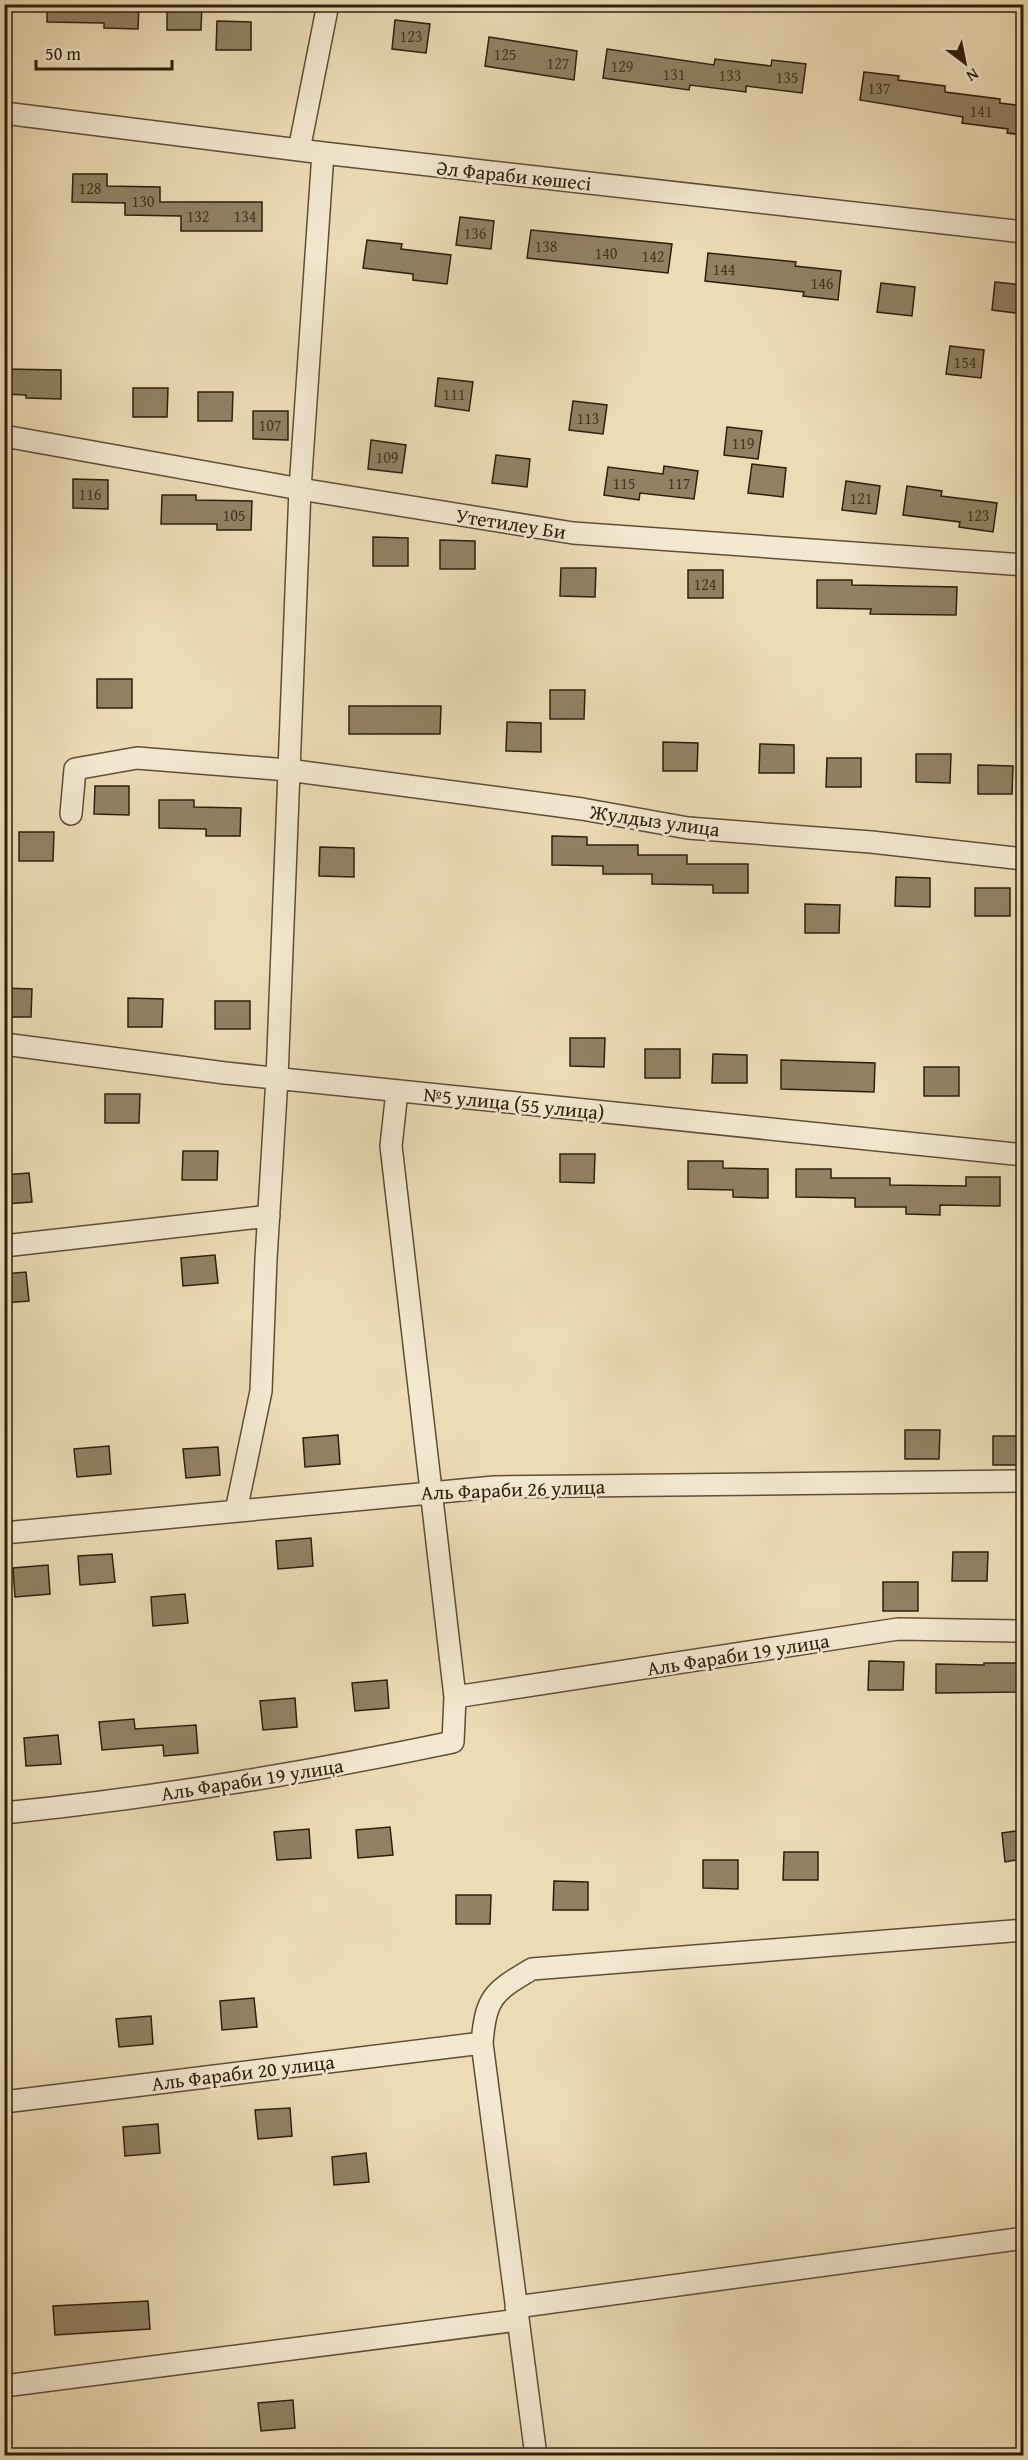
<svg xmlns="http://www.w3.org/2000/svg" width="1028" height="2460" viewBox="0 0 1028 2460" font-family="'Gentium Book Plus',serif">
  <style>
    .building { fill: #918264; stroke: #2e200b; stroke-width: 1.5 }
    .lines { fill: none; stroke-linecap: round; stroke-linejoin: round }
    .minor-casing { stroke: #5e4f36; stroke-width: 24 }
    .minor { stroke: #f3e8d0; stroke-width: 21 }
    .labels { text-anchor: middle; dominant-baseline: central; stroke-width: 5; stroke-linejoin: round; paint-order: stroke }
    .number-label { font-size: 16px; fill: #473821 }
    .street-label { font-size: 20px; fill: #2e200b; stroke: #f3e8d0 }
  </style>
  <rect width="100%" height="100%" fill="#ecdcb6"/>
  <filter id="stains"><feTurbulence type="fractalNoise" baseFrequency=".00333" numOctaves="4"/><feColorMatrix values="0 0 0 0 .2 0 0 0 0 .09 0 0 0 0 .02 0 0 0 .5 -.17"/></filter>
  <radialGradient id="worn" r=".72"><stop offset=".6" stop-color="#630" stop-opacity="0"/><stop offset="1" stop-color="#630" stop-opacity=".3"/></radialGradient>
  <path class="building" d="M47,4h92l-1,25 -34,-1v-5l-57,-1z
    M167,4h35l-1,26h-34z
    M395,20l35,4 -4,29 -34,-4z
    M217,21l34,1v28h-35z
    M489,37l88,14 -3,29 -89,-14z
    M607,49l107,16 1,-6 56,7 1,-6 34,4 -4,29 -56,-7v6l-56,-7 -1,5 -86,-12z
    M864,72l35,4 -1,4 47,6v6l55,7v4l23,3v29l-16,-2 1,-4 -46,-6 1,-6 -103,-17z
    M73,174h34v12l53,1v15h102v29h-81v-15l-56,-1v-12l-53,-1z
    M460,217l34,4 -3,28 -35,-4z
    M531,230l141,14 -4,29 -141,-15z
    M367,240l35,4 -1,5 50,6 -4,29 -34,-4v-6l-50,-6z
    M708,253l88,9 -1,4 46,5 -3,29 -35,-4 1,-4 -99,-11z
    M995,282l28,3v29l-31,-4z
    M881,283l34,4 -3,29 -35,-4z
    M950,346l34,4 -3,28 -35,-4z
    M4,369l57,1v29l-35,-1v-3l-22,-1z
    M438,378l35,4 -4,29 -34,-5z
    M133,388h35l-1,29h-34z
    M198,392h35l-1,29h-34z
    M573,401l34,4 -4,29 -34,-4z
    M253,411h35v29l-35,-1z
    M727,427l35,4 -4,28 -34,-4z
    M371,440l35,5 -4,28 -34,-4z
    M496,455l34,4 -3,28 -35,-4z
    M752,464l34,4 -3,29 -35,-4z
    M664,466l34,5 -4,28 -54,-6 -1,7 -35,-5 4,-28 55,7z
    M73,479l35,1v29l-35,-1z
    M846,481l34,5 -4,28 -34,-4z
    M907,486l35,5 -1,5 56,7 -4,29 -34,-5 1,-5 -57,-7z
    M162,495h34v5l56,1 -1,29h-34v-6h-56z
    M373,537l35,1v28h-35z
    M440,540l35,1v28h-35z
    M561,568h35l-1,29 -35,-1z
    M688,570h35v28h-35z
    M817,580h35v5l105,2 -1,28 -86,-1 1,-5 -54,-1z
    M97,679h35v29h-35z
    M550,690h35l-1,29h-34z
    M349,706h92l-1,28h-91z
    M507,722l34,1v29l-35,-1z
    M663,742l35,1 -1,28h-34z
    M760,744l34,1v28h-35z
    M916,754h35l-1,29 -34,-1z
    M827,758h34v29h-35z
    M978,765l35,1 -1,28h-34z
    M95,786h34v29l-35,-1z
    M159,800h35v7l47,1 -1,28h-34v-7l-47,-1z
    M19,832h35l-1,29h-34z
    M552,836l35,1v8h51v10h49v9h61v29h-35v-8l-61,-1v-10h-49v-8l-51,-1z
    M320,847l34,1v29l-35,-1z
    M896,877l34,1v29l-35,-1z
    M975,888h35v28h-35z
    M805,904l35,1 -1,28h-34z
    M4,988l28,1 -1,28h-27z
    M128,998l35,1 -1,28h-34z
    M215,1001h35v28h-35z
    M570,1038h35l-1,29 -34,-1z
    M645,1049h35v29h-35z
    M713,1054l34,1v28h-35z
    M781,1060l94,3 -1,29 -93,-3z
    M924,1067h35v29h-35z
    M105,1094h35l-1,29h-34z
    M183,1151h35l-1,29h-35z
    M560,1154h35l-1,29 -34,-1z
    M688,1161h35v7l45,1v29l-35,-1v-7l-45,-1z
    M796,1169h35v9h59v7l76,1v-9h34v29l-60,-1v10l-34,-1v-7h-51v-9l-59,-1z
    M29,1173l3,29 -28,2v-29z
    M215,1255l3,28 -35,3 -2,-28z
    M26,1272l3,29 -25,2v-29z
    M905,1430h35l-1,29h-34z
    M338,1435l2,29 -35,3 -2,-29z
    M993,1436h30v29h-30z
    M109,1446l2,28 -34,3 -3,-28z
    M218,1447l2,28 -34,3 -3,-29z
    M311,1538l2,28 -35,3 -2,-28z
    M953,1552h35l-1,29h-35z
    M112,1554l3,28 -35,3 -2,-29z
    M48,1565l2,29 -35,3 -2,-29z
    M883,1582h35v29h-35z
    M185,1594l3,29 -35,3 -2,-29z
    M869,1661l35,1 -1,28h-35z
    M984,1663h35l-1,29 -82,1v-29l48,1z
    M387,1680l2,28 -34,3 -3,-28z
    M295,1698l2,29 -34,3 -3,-29z
    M134,1719l1,10 61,-4 2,28 -34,3 -1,-11 -61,5 -3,-28z
    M58,1735l3,29 -35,2 -2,-28z
    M390,1827l3,28 -35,3 -2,-28z
    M309,1829l2,29 -34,2 -3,-28z
    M1023,1830v29l-18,3 -3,-29z
    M784,1852h34v28h-35z
    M703,1860h35v29l-35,-1z
    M554,1881l34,1v28h-35z
    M456,1895h35l-1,29h-34z
    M254,1998l3,29 -35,3 -2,-29z
    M151,2016l2,28 -34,3 -3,-28z
    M290,2108l2,28 -34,3 -3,-29z
    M158,2124l2,29 -35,3 -2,-29z
    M366,2153l3,29 -35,3 -2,-28z
    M148,2301l2,28 -95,6 -2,-29z
    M293,2400l2,28 -34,3 -3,-28z"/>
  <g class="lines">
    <defs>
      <path id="minor" d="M4,113l319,40 701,79
        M299,150l29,-146
        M4,436l296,53 273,44 451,32
        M71,814l4,-45 62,-11 151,12 294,39 106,19 183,14 153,17
        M4,1044l221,29 799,82
        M397,1091l-6,55 64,551 443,-68 126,2
        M4,1246l265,-30
        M236,1511l25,-120 5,-132 11,-181 23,-589 23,-336
        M4,1533l490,-46 530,-6
        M4,1813c151,-15 301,-40 449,-71l2,-45
        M4,2102l478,-59
        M516,2307l508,-69
        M4,2386l514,-66
        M536,2456l-54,-413c4,-46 11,-51 50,-74l492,-39"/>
    </defs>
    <use href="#minor" class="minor-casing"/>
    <use href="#minor" class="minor"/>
  </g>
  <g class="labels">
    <g class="number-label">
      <text x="411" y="36">123</text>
      <text x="505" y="54">125</text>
      <text x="558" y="63">127</text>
      <text x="622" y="66">129</text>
      <text x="674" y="74">131</text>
      <text x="730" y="75">133</text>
      <text x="787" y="77">135</text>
      <text x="879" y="88">137</text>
      <text x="981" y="111">141</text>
      <text x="90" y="188">128</text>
      <text x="143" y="201">130</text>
      <text x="198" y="216">132</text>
      <text x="245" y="216">134</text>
      <text x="475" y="233">136</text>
      <text x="546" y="246">138</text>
      <text x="606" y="253">140</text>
      <text x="653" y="256">142</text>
      <text x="724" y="269">144</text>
      <text x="822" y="283">146</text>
      <text x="965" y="362">154</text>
      <text x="454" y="394">111</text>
      <text x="588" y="418">113</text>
      <text x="270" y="425">107</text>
      <text x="743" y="443">119</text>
      <text x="387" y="457">109</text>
      <text x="624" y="483">115</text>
      <text x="679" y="483">117</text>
      <text x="90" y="494">116</text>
      <text x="861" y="498">121</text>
      <text x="234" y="515">105</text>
      <text x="978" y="515">123</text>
      <text x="705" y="584">124</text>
    </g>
    <g class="street-label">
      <text transform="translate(514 175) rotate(6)">Әл Фараби көшесі</text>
      <text transform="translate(511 523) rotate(9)">Утетилеу Би</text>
      <text transform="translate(655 820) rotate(8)">Жулдыз улица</text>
      <text transform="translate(514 1103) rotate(6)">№5 улица (55 улица)</text>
      <text transform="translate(513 1489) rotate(-2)">Аль Фараби 26 улица</text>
      <text transform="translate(738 1654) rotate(-9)">Аль Фараби 19 улица</text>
      <text transform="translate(252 1779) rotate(-9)">Аль Фараби 19 улица</text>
      <text transform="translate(243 2072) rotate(-7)">Аль Фараби 20 улица</text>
    </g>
  </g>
  <rect width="1028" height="2460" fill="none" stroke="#ecdcb6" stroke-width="24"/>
  <rect x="6" y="6" width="1016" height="2448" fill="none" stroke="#2e200b" stroke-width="3"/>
  <rect x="12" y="12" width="1004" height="2436" fill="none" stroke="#2e200b" stroke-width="1.5"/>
  <g transform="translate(965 63) rotate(148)" stroke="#f3e8d0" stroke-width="4.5" paint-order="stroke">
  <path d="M0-4.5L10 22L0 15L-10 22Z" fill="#2e200b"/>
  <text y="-9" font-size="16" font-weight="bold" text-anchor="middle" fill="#2e200b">N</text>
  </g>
  <path d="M36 60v9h136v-9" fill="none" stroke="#2e200b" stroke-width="3"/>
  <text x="45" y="60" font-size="18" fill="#2e200b" stroke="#f3e8d0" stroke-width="4.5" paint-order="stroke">50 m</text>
  <rect width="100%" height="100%" filter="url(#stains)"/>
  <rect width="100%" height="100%" fill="url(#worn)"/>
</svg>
